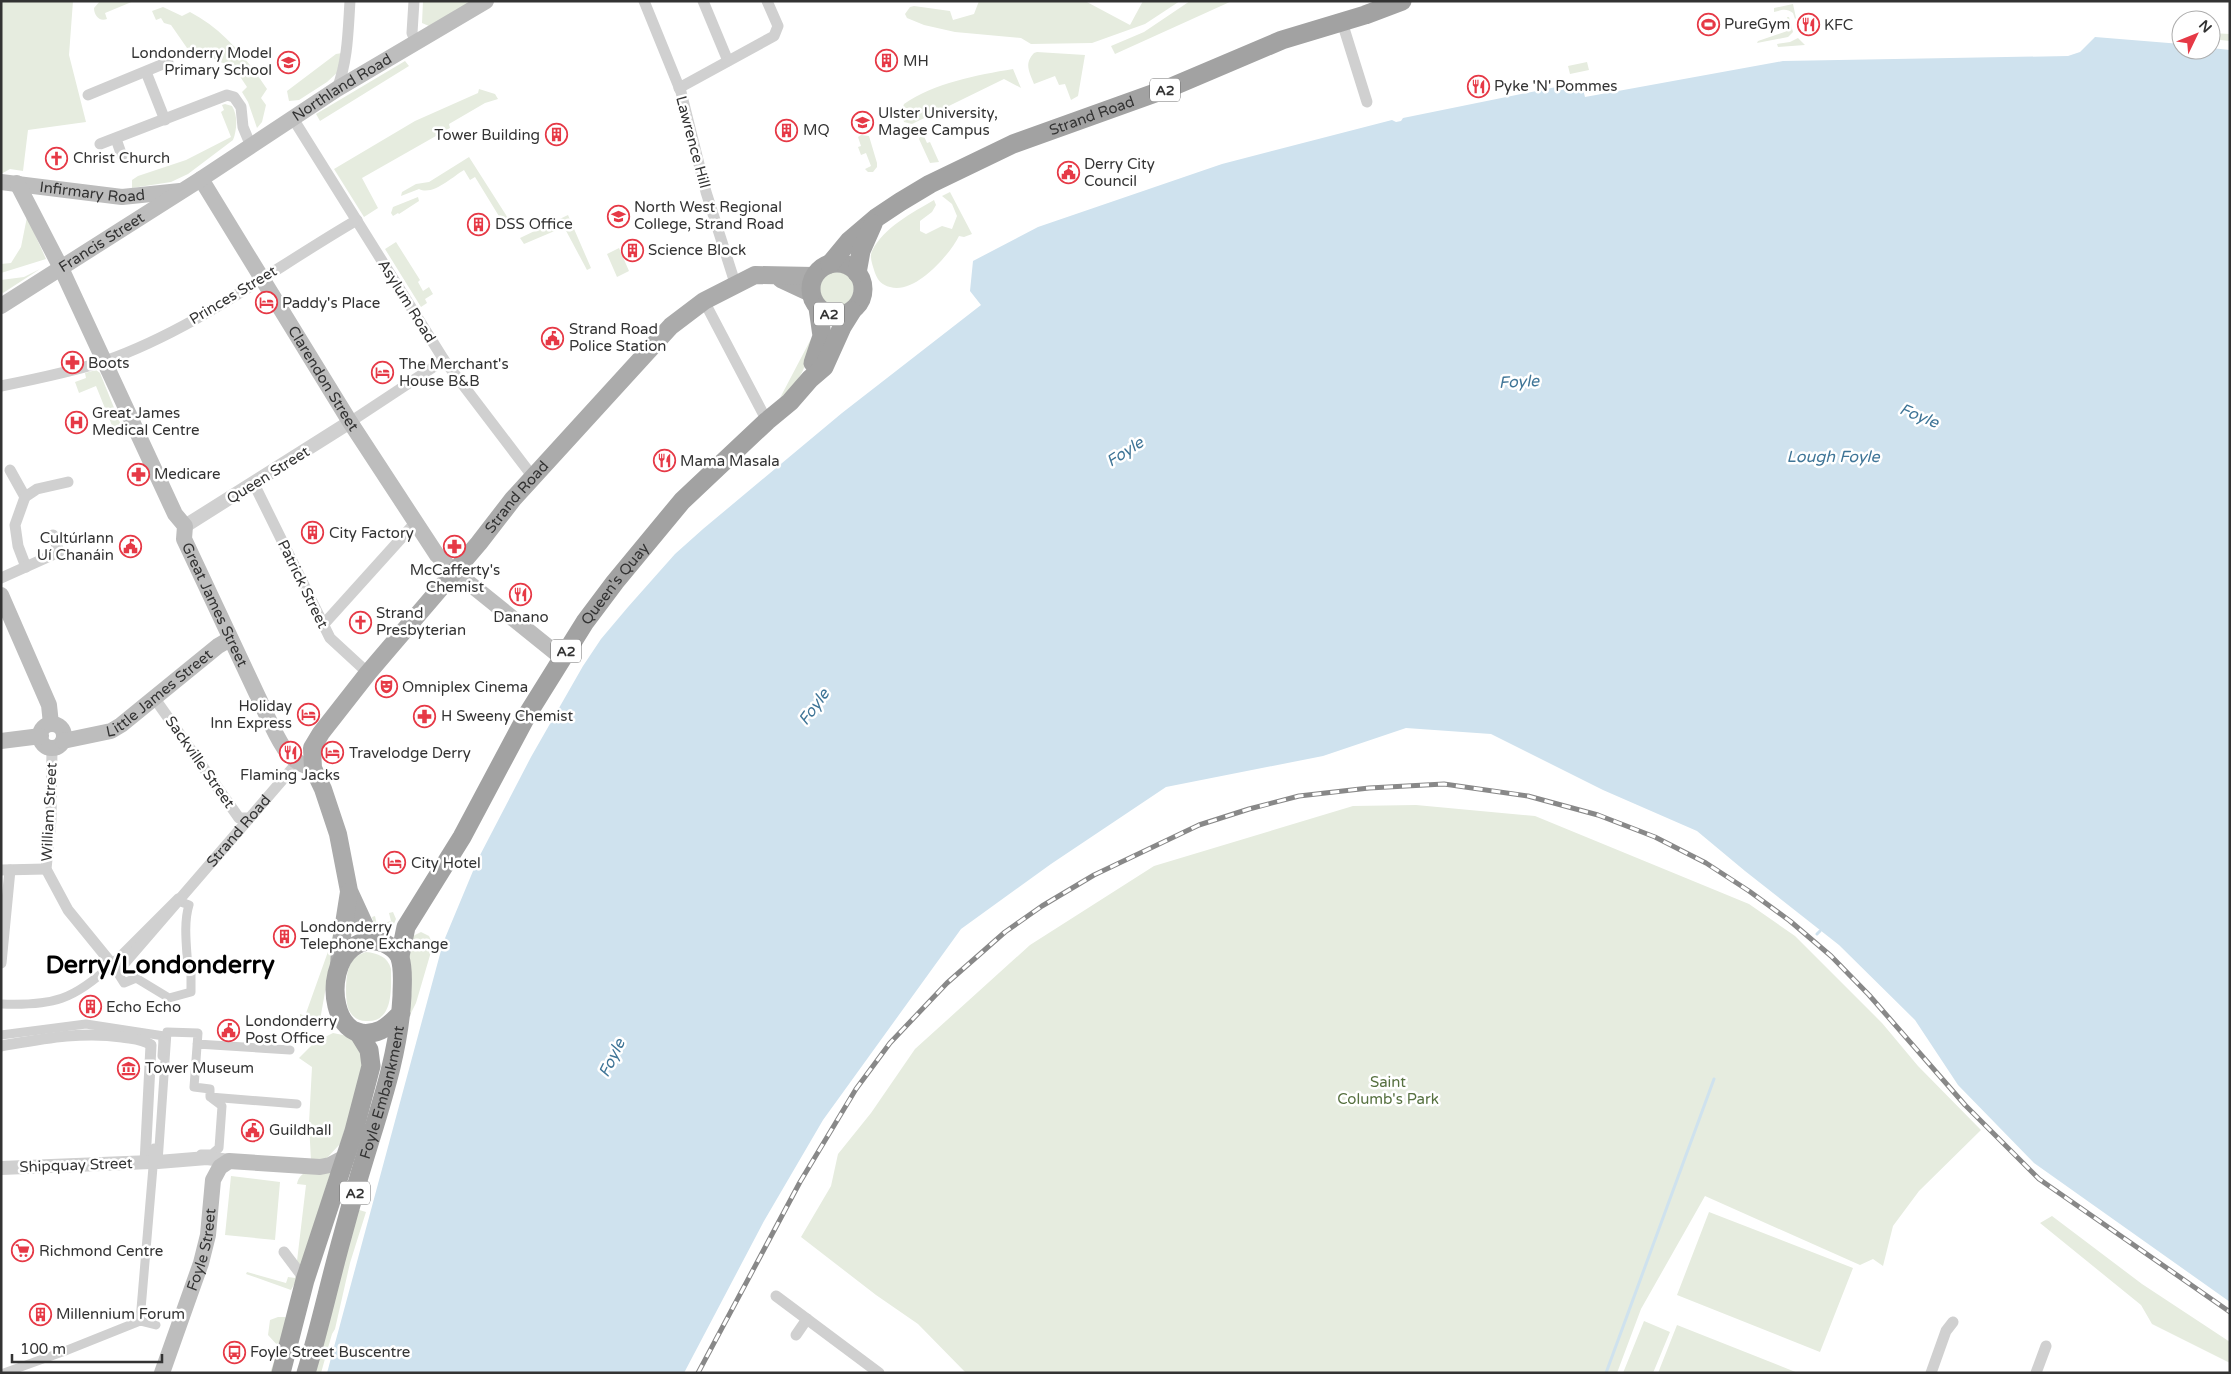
<svg xmlns="http://www.w3.org/2000/svg" width="2231" height="1374" viewBox="0 0 2231 1374" font-family="'Varela Round',sans-serif">
  <style>
    .green { fill: #e6ecdf }
    .water { fill: #cfe2ee }
    .lines { fill: none; stroke-linecap: round; stroke-linejoin: round }
    .stream { stroke: #cfe2ee; stroke-width: 3 }
    .pedestrian { stroke: #d0d0d0; stroke-width: 9 }
    .minor { stroke: #d0d0d0; stroke-width: 11 }
    .tertiary { stroke: #d0d0d0; stroke-width: 14 }
    .secondary { stroke: #bdbdbd; stroke-width: 16 }
    .primary { stroke: #ababab; stroke-width: 18 }
    .trunk { stroke: #a2a2a2; stroke-width: 19 }
    .rail-casing { stroke: #888; stroke-width: 5 }
    .rail { stroke: #fff; stroke-width: 3; stroke-dasharray: 9; stroke-linecap: butt }
    .pedestrian-bridge { stroke: #d0d0d0; stroke-width: 9 }
    .labels { text-anchor: middle; dominant-baseline: central; stroke-width: 5; stroke-linejoin: round; paint-order: stroke }
    .shield { fill: #fff; stroke: #707070; stroke-width: 1 }
    .shield-label { font-size: 14px; font-weight: bold; fill: #333 }
    .poi-label { font-size: 15px; fill: #333; stroke: #fff; text-anchor: start }
    .street-label { font-size: 15px; fill: #333; stroke: #fff }
    .park-label { font-size: 15px; fill: #56703f; stroke: #fff }
    .water-label { font-size: 16px; font-style: italic; fill: #3f7597; stroke: #fff }
    .town-label { font-size: 25px; font-weight: bold; fill: #000; stroke: #fff }
  </style>
  <rect width="100%" height="100%" fill="#fff"/>
  <path class="green" d="M1,1h72l-4,54 17,67 -58,8 -5,41 -13,-2 -9,5z
    M100,1h34l-29,12 2,6c-8,3 -13,-4 -13,-11z
    M423,1h49l-43,25 -7,-3z
    M979,1h106l45,24 13,-24h37l-35,23 -53,19 -61,1 -10,-6 -66,-6 -31,-7 -17,-7 -2,-4 5,-7 4,-1 36,5 3,9 21,-6z
    M1190,1h42l-117,53 -4,-8 33,-14z
    M1793,4l3,14 -1,1 -2,-6c-7,-5 -11,-3 -19,-1v-4z
    M163,7l19,9 8,-4c33,17 57,47 77,77l-6,9 5,7 -4,17 -5,6 -9,-26 -6,-10 5,-5 -14,-21 -13,-4 -21,-12 -12,-2 -16,-23 -7,-2 -3,-5 -5,2 -4,-9z
    M1787,17h2l4,15 -5,5 -31,6 1,-2 32,-11z
    M2211,33l19,1v7l-19,-2z
    M1798,38l7,7 -27,2 -1,-3 13,-2z
    M1037,52l48,3 -7,41 -7,4 -6,-16 -6,1 -4,-9 -21,8c-5,-13 -10,-20 0,-31z
    M342,53l-2,17 -13,12 -28,18 -10,1 -2,-10 49,-37z
    M405,61l4,5 -89,55 -4,-7z
    M1587,62l2,8 -19,4 -2,-8z
    M1013,69l8,19 -17,-9 -92,45 -8,-2 -3,-9 3,-9c30,-21 73,-29 109,-35z
    M479,89l16,5 3,5 -13,4 -36,21 1,4 -88,50 16,30 -14,9 -30,-48 81,-48 63,-28z
    M225,104l7,2c6,9 5,24 1,34l-45,34 -17,8 -39,6v-8l6,-4 48,-16 45,-23 -10,-25 3,-2 -2,-5z
    M922,132l5,11 3,-1 9,20 -9,1 -11,-24z
    M861,135l8,1 8,27v4l-4,5h-5l-3,-3 6,-3 -5,-13 -5,2 -3,-8 3,-1 -3,-9z
    M469,157l37,58 4,8 -5,3 -30,-49 -5,3 -6,-10c-12,7 -31,26 -45,19l-18,7 1,-4 14,-8 13,-2z
    M950,192l22,42 -8,3 -5,-1c-10,20 -45,59 -69,51 -8,-2 -12,-6 -15,-14 -2,-7 -6,-16 -3,-22 12,-24 40,-38 62,-51l2,5 -4,7 -12,9v10l6,3 16,-8 10,3 5,-13 -5,-12 -10,-8z
    M418,197l1,4 -20,13 -1,-1 -5,3 -2,-3 2,-6z
    M568,215l23,53 -4,2 -23,-43 -40,17 -4,-6z
    M27,217l19,42 -45,14v-9l10,-1 10,-16z
    M396,242l24,38 -2,2 5,9 6,-4 4,7 -8,5 2,4 -6,4 -36,-58z
    M619,248l10,23 -12,6 -10,-23z
    M40,269l-37,24 -2,-2v-11l23,-3z
    M820 289a17 17 0 1 1 34 0a17 17 0 1 1-34 0Z
    M812,337c-4,26 -10,44 -32,61z
    M96,370l4,3 23,57 -8,3 -19,-47 -17,7 -4,-11 11,-4 -1,-5z
    M1416,805l119,11 214,88 46,32 87,87 36,43 63,64 -62,61 -26,35 -10,40 -10,-7 -13,6 -155,-69 -64,113 -24,64h-651l-48,-49 -42,-29 -75,-58 30,-51 7,-32 33,-41 44,-64 115,-104 124,-79 199,-60z
    M393,912l3,7 -3,7 -14,3 -5,-4 -2,-8 3,-1 2,9 14,-4 -2,-8z
    M334,930l2,1 -16,89 -2,3 -11,5 -7,-8v-6l5,2 25,-70z
    M421,932l8,4 4,9 -17,58 -10,20 2,-68 5,-19z
    M366,952c12,1 22,5 25,17 0,19 3,54 -25,52 -7,0 -12,-3 -16,-9 -6,-9 -5,-40 1,-49 3,-6 9,-9 15,-11z
    M333,1033l15,3 10,8 7,24 -25,76 -14,15 -15,2 -2,-38 3,-56 -13,-9 16,-16z
    M332,1168l-35,111 -6,11 -45,-16 1,-2 39,11 2,-6 7,1 11,-93 -9,-1c3,-16 21,-14 35,-16z
    M231,1176l49,6 -5,58 -50,-5z
    M356,1209l10,3 -16,51 -15,66 -3,5 -11,39h-10z
    M1709,1212l144,56 -33,84 -143,-57z
    M2052,1216l90,68 88,58v21l-78,-39 -11,-19 -101,-82z
    M278,1317h7l3,2 -12,54h-6l9,-26 -11,-12 2,-15z
    M1644,1321l26,11 -17,41h-30z
    M1677,1325l121,48h-140z"/>
  <path class="water" d="M2095,37l86,7v6h30v-2l19,2v1252l-196,-139 -76,-78 -43,-65 -76,-75 -94,-74 -48,-40 -94,-41 -112,-56 -85,-6 -83,28 -157,31 -115,77 -90,65 -138,191 -59,101 -80,152h-357l116,-430 35,-84 53,-102 52,-91 18,-27 27,-32 47,-53 28,-25 139,-116 139,-108 -11,-14 3,-30 65,-34 184,-63 170,-44 4,2 5,-1 2,-3 178,-36 4,15 198,-36 285,-5 12,-4z"/>
  <g class="lines">
    <path class="stream" d="M1817,934l3,-3
      M1606,1373l108,-294"/>
    <path class="pedestrian" d="M178,898l3,4 8,3c-6,19 -2,44 -1,65h3v22l-22,6 -33,-20 -12,5 -12,-19z
      M1,1004c52,2 73,-4 111,-40
      M167,1032l31,1 -4,54 16,2v8l12,9 -3,42 -7,6h-11l-1,5 -7,-1 -35,4z
      M1,1035l85,-11 78,12 -1,4
      M197,1044l93,6
      M210,1097l87,7
      M140,1321l16,4
      M4,1373l61,-22 75,-30 13,-154"/>
    <g class="minor">
      <path d="M414,1l-2,32 4,10"/>
      <path d="M644,1l37,91 25,100 30,94"/>
      <path d="M703,1l25,60"/>
      <path d="M1342,22l25,80"/>
      <path d="M146,72l19,48"/>
      <path d="M679,88l95,-52 4,-10 -11,-25"/>
      <path d="M337,89c11,-29 11,-58 13,-88"/>
      <path d="M88,95l80,-33"/>
      <path d="M292,117l152,243 89,117"/>
      <path d="M116,139l6,17"/>
      <path d="M100,144l127,-49 7,2 7,10 2,20 8,19"/>
      <path d="M704,301l63,120"/>
      <path d="M1,386c35,-7 70,-14 104,-25 91,-32 169,-93 252,-141"/>
      <path d="M350,422l94,-62"/>
      <path d="M10,470l15,27"/>
      <path d="M254,484l76,154 38,35"/>
      <path d="M26,567l-8,-21 -3,-21 10,-28 12,-8 31,-7"/>
      <path d="M1,578l58,-26 -6,-17"/>
      <path d="M323,625l92,-102"/>
      <path d="M155,699l84,119h10"/>
      <path id="s1" d="M52,748l-1,72 -5,49 22,41 44,54 10,2 175,-203"/>
      <path d="M1,870l45,-1"/>
      <path d="M1,963l9,-93"/>
      <path d="M1,1046c41,-7 80,-15 121,-9 11,2 21,2 29,8l-6,118"/>
      <path d="M284,1252l21,28"/>
      <path d="M776,1296l103,77"/>
      <path d="M796,1335l11,-16"/>
      <path d="M1931,1373l15,-42 7,-9"/>
      <path d="M2036,1373l10,-27"/>
    </g>
    <path class="tertiary" d="M185,526l165,-104
      M158,1162l49,-4 22,3
      M1,1168l150,-6"/>
    <g class="secondary">
      <path id="s2" d="M201,179l149,243 87,133 17,16 108,87"/>
      <path id="s3" d="M1,182l121,15 58,-6"/>
      <path id="s4" d="M17,183l44,85 114,246 10,12 -1,13 84,179c11,22 19,45 45,50"/>
      <path id="s5" d="M1,306l200,-127 136,-90 149,-88"/>
      <path d="M1,595l48,110 2,19"/>
      <circle cx="52" cy="736" r="12"/>
      <path d="M1,741l40,-5"/>
      <path id="s6" d="M63,741l48,-10 10,-6 97,-79 12,-7"/>
      <path id="s7" d="M162,1373l39,-110 7,-28 5,-55 7,-13 9,-6 91,6 10,-2 15,-8"/>
    </g>
    <g class="primary">
      <path d="M781,279l30,14"/>
      <path id="s8" d="M372,941l-23,-50 -11,-57 -15,-45 -10,-21 -1,-20 9,-15 47,-60 111,-130 34,-44 158,-173 33,-25 51,-26 59,1"/>
      <path d="M339,967l1,-18 9,-57"/>
    </g>
    <g class="trunk">
      <circle cx="837" cy="289" r="26"/>
      <path id="s9" d="M830,264l19,-23 27,-23 24,-16 30,-18 83,-40 156,-56 113,-48 83,-25 37,-14"/>
      <path d="M857,273l4,-22 12,-27"/>
      <path d="M813,363l9,-27 -4,-28"/>
      <path id="s10" d="M400,956l6,-29 56,-90 65,-122 58,-93 30,-40 67,-81 85,-80 23,-19 20,-23 14,-12 18,-40 10,-16"/>
      <path d="M281,1373l24,-93 49,-149 17,-65 -2,-16 -11,-18"/>
      <path id="s11" d="M306,1373c14,-46 24,-93 37,-139 7,-26 14,-51 22,-77 16,-53 34,-105 37,-161 0,-12 2,-26 -2,-38 -2,-7 -10,-12 -16,-15 -11,-4 -23,-2 -32,5 -30,23 -20,103 29,82 8,-4 14,-11 20,-17"/>
    </g>
    <defs>
      <path id="rail" d="M698,1373l102,-191 56,-93 34,-46 57,-60 58,-51 37,-26 52,-31 105,-50 50,-16 50,-13 70,-8 75,-4 84,12 70,19 57,22 51,26 43,28 41,30 41,35 38,39 96,110 74,74 191,133"/>
    </defs>
    <use href="#rail" class="rail-casing"/>
    <use href="#rail" class="rail"/>
    <path class="pedestrian-bridge" d="M162,1056l1,-16
      M153,1167l1,-19"/>
  </g>
  <defs>
    <symbol id="stadium-ring" viewBox="-11 -11 22 22"><circle r="9.5" fill="#fff" stroke="#e63946" stroke-width="1.5"/><path d="M0-5a6.5 5 0 1 0 0 10a6.5 5 0 1 0 0-10ZM-3.5-1.8h7v3.6h-7Z" fill="#e63946"/></symbol>
    <symbol id="restaurant-ring" viewBox="-11 -11 22 22"><circle r="9.5" fill="#fff" stroke="#e63946" stroke-width="1.5"/><path d="M-5-6h1v4h1v-4h1v4h1v-4h1v5L-1.5 .5V6h-2V.5L-5-1ZM5-6V6H3V1.5H1.5Q1.5-4 5-6Z" fill="#e63946"/></symbol>
    <symbol id="building-ring" viewBox="-11 -11 22 22"><circle r="9.5" fill="#fff" stroke="#e63946" stroke-width="1.5"/><path d="M-4-6H4V6H1V3H-1V6H-4ZM-2.5-4.3h1.7v1.8h-1.7ZM.8-4.3h1.7v1.8H.8ZM-2.5-1h1.7V.8h-1.7ZM.8-1h1.7V.8H.8Z" fill="#e63946"/></symbol>
    <symbol id="school-ring" viewBox="-11 -11 22 22"><circle r="9.5" fill="#fff" stroke="#e63946" stroke-width="1.5"/><path d="M0-5L7-2L0 1L-7-2ZM-4 1L0 2.5L4 1V4Q0 6-4 4Z" fill="#e63946"/></symbol>
    <symbol id="university-ring" viewBox="-11 -11 22 22"><circle r="9.5" fill="#fff" stroke="#e63946" stroke-width="1.5"/><path d="M0-5L7-2L0 1L-7-2ZM-4 1L0 2.5L4 1V4Q0 6-4 4Z" fill="#e63946"/></symbol>
    <symbol id="church-ring" viewBox="-11 -11 22 22"><circle r="9.5" fill="#fff" stroke="#e63946" stroke-width="1.5"/><path d="M-1.2-6h2.4v3.5h3.3v2.4h-3.3V6h-2.4V-.1h-3.3v-2.4h3.3Z" fill="#e63946"/></symbol>
    <symbol id="civic-ring" viewBox="-11 -11 22 22"><circle r="9.5" fill="#fff" stroke="#e63946" stroke-width="1.5"/><path d="M-.6-6.5H3V-4.5H.6V-3L4-1V1h2V6H-6V1h2V-1L-.6-3ZM-1.2 2.5V6h2.4V2.5Z" fill="#e63946"/></symbol>
    <symbol id="hotel-ring" viewBox="-11 -11 22 22"><circle r="9.5" fill="#fff" stroke="#e63946" stroke-width="1.5"/><path d="M-6-4.5h1.5V1H6V5H4.5V3h-9V5H-6ZM-4 0a1.8 1.8 0 1 1 3.6 0ZM.5 0V-2.5h3Q6-2.5 6 0Z" fill="#e63946"/></symbol>
    <symbol id="pharmacy-ring" viewBox="-11 -11 22 22"><circle r="9.5" fill="#fff" stroke="#e63946" stroke-width="1.5"/><path d="M-2-6h4v4h4v4h-4v4h-4v-4h-4v-4h4Z" fill="#e63946"/></symbol>
    <symbol id="hospital-ring" viewBox="-11 -11 22 22"><circle r="9.5" fill="#fff" stroke="#e63946" stroke-width="1.5"/><path d="M-5-5h3v3.5h4V-5h3V5h-3V1.5h-4V5h-3Z" fill="#e63946"/></symbol>
    <symbol id="theatre-ring" viewBox="-11 -11 22 22"><circle r="9.5" fill="#fff" stroke="#e63946" stroke-width="1.5"/><path d="M-5-5.5Q0-4 5-5.5V0Q5 5 0 6Q-5 5-5 0ZM-3.3-2.5H-1v1.5H-3.3ZM1-2.5H3.3v1.5H1ZM-2.8 1Q0 5.5 2.8 1Z" fill="#e63946"/></symbol>
    <symbol id="museum-ring" viewBox="-11 -11 22 22"><circle r="9.5" fill="#fff" stroke="#e63946" stroke-width="1.5"/><path d="M0-6L6-3V-2H-6V-3ZM-5-1h2V3h-2ZM-1-1h2V3h-2ZM3-1h2V3H3ZM-6 4H6V6H-6Z" fill="#e63946"/></symbol>
    <symbol id="supermarket-ring" viewBox="-11 -11 22 22"><circle r="9.5" fill="#fff" stroke="#e63946" stroke-width="1.5"/><path d="M-6-5.5h2.5l.6 2H6L4.5 2H-2.5L-4.4-4H-6ZM-1.5 3.2a1.3 1.3 0 1 0 .1 0ZM3 3.2a1.3 1.3 0 1 0 .1 0Z" fill="#e63946"/></symbol>
    <symbol id="bus-ring" viewBox="-11 -11 22 22"><circle r="9.5" fill="#fff" stroke="#e63946" stroke-width="1.5"/><path d="M-5-6H5V4H4V6H2V4H-2V6H-4V4H-5ZM-3.5-4V0h7V-4ZM-3.5 1.2v1.5H-2V1.2ZM2 1.2v1.5H3.5V1.2Z" fill="#e63946"/></symbol>
  </defs>
  <g fill-rule="evenodd">
    <use href="#stadium-ring" x="1696" y="12" width="25" height="25"/>
    <use href="#restaurant-ring" x="1796" y="12" width="25" height="25"/>
    <use href="#building-ring" x="874" y="48" width="25" height="25"/>
    <use href="#school-ring" x="276" y="50" width="25" height="25"/>
    <use href="#restaurant-ring" x="1466" y="74" width="25" height="25"/>
    <use href="#university-ring" x="850" y="110" width="25" height="25"/>
    <use href="#building-ring" x="774" y="118" width="25" height="25"/>
    <use href="#building-ring" x="544" y="122" width="25" height="25"/>
    <use href="#church-ring" x="44" y="146" width="25" height="25"/>
    <use href="#civic-ring" x="1056" y="160" width="25" height="25"/>
    <use href="#university-ring" x="606" y="204" width="25" height="25"/>
    <use href="#building-ring" x="466" y="212" width="25" height="25"/>
    <use href="#building-ring" x="620" y="238" width="25" height="25"/>
    <use href="#hotel-ring" x="254" y="290" width="25" height="25"/>
    <use href="#civic-ring" x="540" y="326" width="25" height="25"/>
    <use href="#pharmacy-ring" x="60" y="350" width="25" height="25"/>
    <use href="#hotel-ring" x="370" y="360" width="25" height="25"/>
    <use href="#hospital-ring" x="64" y="410" width="25" height="25"/>
    <use href="#restaurant-ring" x="652" y="448" width="25" height="25"/>
    <use href="#pharmacy-ring" x="126" y="462" width="25" height="25"/>
    <use href="#building-ring" x="300" y="520" width="25" height="25"/>
    <use href="#civic-ring" x="118" y="534" width="25" height="25"/>
    <use href="#pharmacy-ring" x="442" y="534" width="25" height="25"/>
    <use href="#restaurant-ring" x="508" y="582" width="25" height="25"/>
    <use href="#church-ring" x="348" y="610" width="25" height="25"/>
    <use href="#theatre-ring" x="374" y="674" width="25" height="25"/>
    <use href="#hotel-ring" x="296" y="702" width="25" height="25"/>
    <use href="#pharmacy-ring" x="412" y="704" width="25" height="25"/>
    <use href="#restaurant-ring" x="278" y="740" width="25" height="25"/>
    <use href="#hotel-ring" x="320" y="740" width="25" height="25"/>
    <use href="#hotel-ring" x="382" y="850" width="25" height="25"/>
    <use href="#building-ring" x="272" y="924" width="25" height="25"/>
    <use href="#building-ring" x="78" y="994" width="25" height="25"/>
    <use href="#civic-ring" x="216" y="1018" width="25" height="25"/>
    <use href="#museum-ring" x="116" y="1056" width="25" height="25"/>
    <use href="#civic-ring" x="240" y="1118" width="25" height="25"/>
    <use href="#supermarket-ring" x="10" y="1238" width="25" height="25"/>
    <use href="#building-ring" x="28" y="1302" width="25" height="25"/>
    <use href="#bus-ring" x="222" y="1340" width="25" height="25"/>
  </g>
  <g class="labels">
    <g class="shield">
      <rect x="1150" y="78.5" width="30" height="23" rx="4"/>
      <rect x="814" y="302.5" width="30" height="23" rx="4"/>
      <rect x="551" y="639.5" width="30" height="23" rx="4"/>
      <rect x="340" y="1181.5" width="30" height="23" rx="4"/>
    </g>
    <g class="shield-label">
      <text x="1165" y="90">A2</text>
      <text x="829" y="314">A2</text>
      <text x="566" y="651">A2</text>
      <text x="355" y="1193">A2</text>
    </g>
    <g class="poi-label">
      <text x="1724" y="24">PureGym</text>
      <text x="1824" y="25">KFC</text>
      <text x="272" y="53" text-anchor="end">Londonderry Model<tspan x="272" dy="17">Primary School</tspan></text>
      <text x="903" y="61">MH</text>
      <text x="1494" y="86">Pyke 'N' Pommes</text>
      <text x="878" y="113">Ulster University,<tspan x="878" dy="17">Magee Campus</tspan></text>
      <text x="803" y="130">MQ</text>
      <text x="540" y="135" text-anchor="end">Tower Building</text>
      <text x="73" y="158">Christ Church</text>
      <text x="1084" y="164">Derry City<tspan x="1084" dy="17">Council</tspan></text>
      <text x="634" y="207">North West Regional<tspan x="634" dy="17">College, Strand Road</tspan></text>
      <text x="495" y="224">DSS Office</text>
      <text x="648" y="250">Science Block</text>
      <text x="282" y="303">Paddy's Place</text>
      <text x="569" y="329">Strand Road<tspan x="569" dy="17">Police Station</tspan></text>
      <text x="88" y="363">Boots</text>
      <text x="399" y="364">The Merchant's<tspan x="399" dy="17">House B&amp;B</tspan></text>
      <text x="92" y="413">Great James<tspan x="92" dy="17">Medical Centre</tspan></text>
      <text x="680" y="461">Mama Masala</text>
      <text x="154" y="474">Medicare</text>
      <text x="329" y="533">City Factory</text>
      <text x="114" y="538" text-anchor="end">Cultúrlann<tspan x="114" dy="17">Uí Chanáin</tspan></text>
      <text x="455" y="570" text-anchor="middle">McCafferty's<tspan x="455" dy="17">Chemist</tspan></text>
      <text x="376" y="613">Strand<tspan x="376" dy="17">Presbyterian</tspan></text>
      <text x="521" y="617" text-anchor="middle">Danano</text>
      <text x="402" y="687">Omniplex Cinema</text>
      <text x="292" y="706" text-anchor="end">Holiday<tspan x="292" dy="17">Inn Express</tspan></text>
      <text x="441" y="716">H Sweeny Chemist</text>
      <text x="349" y="753">Travelodge Derry</text>
      <text x="290" y="775" text-anchor="middle">Flaming Jacks</text>
      <text x="411" y="863">City Hotel</text>
      <text x="300" y="927">Londonderry<tspan x="300" dy="17">Telephone Exchange</tspan></text>
      <text x="106" y="1007">Echo Echo</text>
      <text x="245" y="1021">Londonderry<tspan x="245" dy="17">Post Office</tspan></text>
      <text x="145" y="1068">Tower Museum</text>
      <text x="269" y="1130">Guildhall</text>
      <text x="39" y="1251">Richmond Centre</text>
      <text x="56" y="1314">Millennium Forum</text>
      <text x="250" y="1352">Foyle Street Buscentre</text>
    </g>
    <g class="street-label">
      <text stroke="none"><textPath href="#s5" startOffset="405">Northland Road</textPath></text>
      <text stroke="none"><textPath href="#s9" startOffset="305">Strand Road</textPath></text>
      <text transform="translate(693 142) rotate(75)">Lawrence Hill</text>
      <text stroke="none"><textPath href="#s3" startOffset="92">Infirmary Road</textPath></text>
      <text stroke="none"><textPath href="#s5" startOffset="119">Francis Street</textPath></text>
      <text transform="translate(233 295) rotate(-31)">Princes Street</text>
      <text transform="translate(407 301) rotate(58)">Asylum Road</text>
      <text stroke="none"><textPath href="#s2" startOffset="234">Clarendon Street</textPath></text>
      <text transform="translate(268 475) rotate(-32)">Queen Street</text>
      <text stroke="none"><textPath href="#s8" startOffset="528">Strand Road</textPath></text>
      <text stroke="none"><textPath href="#s10" startOffset="432">Queen's Quay</textPath></text>
      <text transform="translate(303 584) rotate(64)">Patrick Street</text>
      <text stroke="none"><textPath href="#s4" startOffset="468">Great James Street</textPath></text>
      <text stroke="none"><textPath href="#s6" startOffset="110">Little James Street</textPath></text>
      <text transform="translate(200 762) rotate(55)">Sackville Street</text>
      <text transform="translate(49 812) rotate(-87)">William Street</text>
      <text stroke="none"><textPath href="#s1" startOffset="426">Strand Road</textPath></text>
      <text stroke="none"><textPath href="#s11" startOffset="291">Foyle Embankment</textPath></text>
      <text transform="translate(76 1165) rotate(-2)">Shipquay Street</text>
      <text stroke="none"><textPath href="#s7" startOffset="130">Foyle Street</textPath></text>
    </g>
    <g class="park-label">
      <text x="1388" y="1082">Saint<tspan x="1388" dy="17">Columb's Park</tspan></text>
    </g>
    <g class="water-label">
      <text transform="translate(1519 382) rotate(-3)">Foyle</text>
      <text transform="translate(1919 416) rotate(22)">Foyle</text>
      <text transform="translate(1125 452) rotate(-33)">Foyle</text>
      <text x="1833" y="457">Lough Foyle</text>
      <text transform="translate(814 707) rotate(-54)">Foyle</text>
      <text transform="translate(612 1058) rotate(-64)">Foyle</text>
    </g>
    <g class="town-label">
      <text x="160" y="965">Derry/Londonderry</text>
    </g>
  </g>
  <rect width="2231" height="1374" fill="none" stroke="#333333" stroke-width="5"/>
  <g transform="translate(2196 35) rotate(47)"><circle r="24" fill="#ffffff" stroke="#adadad"/>
  <path d="M0-4L9 19L0 12L-9 19Z" fill="#e63946"/>
  <text y="-8" font-size="14" font-weight="bold" text-anchor="middle" fill="#333333">N</text>
  </g>
  <path d="M12 1354v8h150v-8" fill="none" stroke="#333333" stroke-width="2.5"/>
  <text x="20" y="1354" font-size="15" fill="#333333" stroke="#ffffff" stroke-width="4" paint-order="stroke">100 m</text>
</svg>
